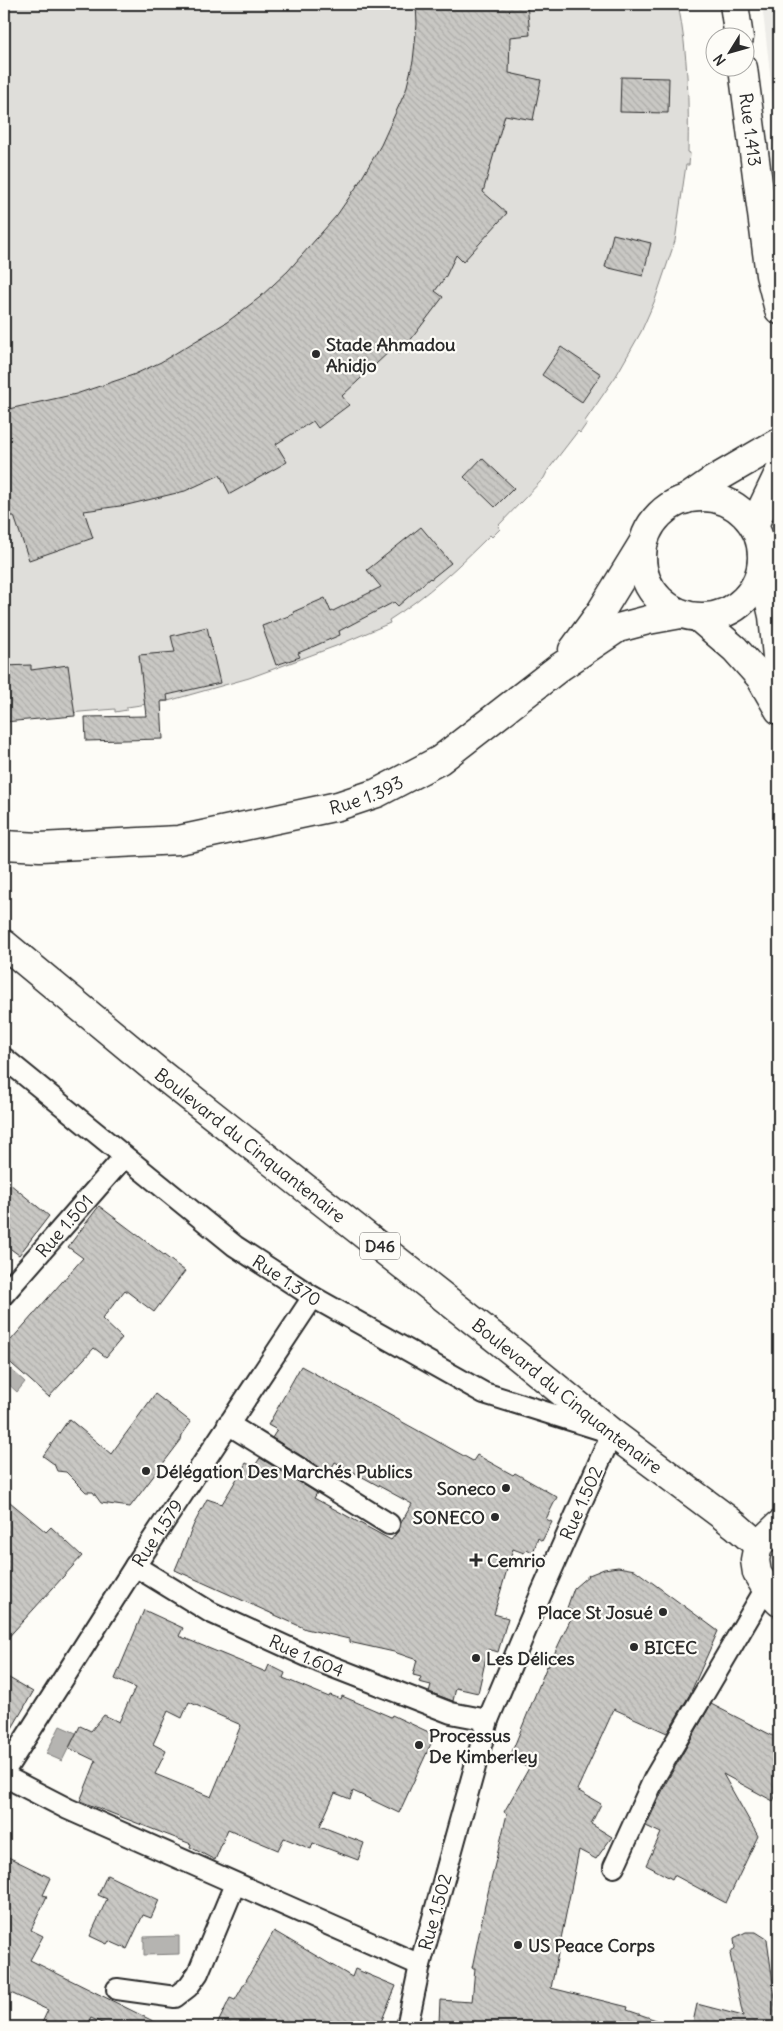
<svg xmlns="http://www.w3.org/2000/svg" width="783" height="2031" viewBox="0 0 783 2031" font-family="Delius,sans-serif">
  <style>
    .built { fill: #edece8 }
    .green { fill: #dfdeda; stroke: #858482 }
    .water { fill: #b5b4b1; stroke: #7e7d7b }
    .building { fill: url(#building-back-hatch); stroke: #2b2b2b; fill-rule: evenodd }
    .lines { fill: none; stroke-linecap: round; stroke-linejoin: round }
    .street-casing { stroke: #2b2b2b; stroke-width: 24 }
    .secondary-casing { stroke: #2b2b2b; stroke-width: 31 }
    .primary-casing { stroke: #2b2b2b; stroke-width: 31 }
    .street { stroke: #fdfcf7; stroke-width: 20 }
    .secondary { stroke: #fdfcf7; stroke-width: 28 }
    .primary { stroke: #fdfcf7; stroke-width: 28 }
    .poi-dot { fill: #2b2b2b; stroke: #fdfcf7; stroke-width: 2 }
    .labels { text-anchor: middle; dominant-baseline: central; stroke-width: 4.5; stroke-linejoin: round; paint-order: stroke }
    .shield { fill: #fdfcf7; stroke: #6a6a68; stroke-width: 1 }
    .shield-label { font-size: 16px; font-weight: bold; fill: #2b2b2b }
    .street-label { font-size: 18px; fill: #2b2b2b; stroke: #fdfcf7 }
    .poi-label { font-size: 18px; font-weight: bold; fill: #2b2b2b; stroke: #fdfcf7; text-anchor: start }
  </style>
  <defs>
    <pattern id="building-back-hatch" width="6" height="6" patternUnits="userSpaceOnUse" patternTransform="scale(1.25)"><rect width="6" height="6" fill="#c9c8c4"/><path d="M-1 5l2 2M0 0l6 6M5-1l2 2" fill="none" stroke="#adaca9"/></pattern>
  </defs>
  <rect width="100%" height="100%" fill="#fdfcf7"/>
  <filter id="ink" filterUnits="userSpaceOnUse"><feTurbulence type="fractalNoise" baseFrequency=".02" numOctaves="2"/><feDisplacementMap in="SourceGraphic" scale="10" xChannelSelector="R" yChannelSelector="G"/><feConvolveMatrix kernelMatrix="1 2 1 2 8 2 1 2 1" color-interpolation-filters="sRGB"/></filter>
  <g filter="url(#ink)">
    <path class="built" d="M762,4h17v145l-2,-16z"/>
    <path class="green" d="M4,4h674c10,49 11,99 10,148l2,1 -1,12h-3l-11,76 -20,59 -14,32 -25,44 -31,45 2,2 -7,10 -2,-2 -30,39 -4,8 -46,48 2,3 -8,8 -2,-2c-32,32 -63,61 -101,85l1,3 -54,23 -87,32 -81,23 -41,6v3l-12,2v-3l-46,4 -65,-1z"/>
    <path class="water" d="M4,1363l21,19 -8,10 -13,-12z
      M60,1726l16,7 -14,28 -16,-7z
      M179,1936v18l-35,1v-18z"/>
    <path class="building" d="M416,4h111l3,31 -20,2 -1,36 32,7 -8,40 -28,-5 -22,77 24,21 -44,49 -7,-7 -10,21 -11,15 8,6 -43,57 -8,-5 -50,47 7,9 -31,23 -5,-7 -37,23 11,18 -57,32 -10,-19 -35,16 -58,14 -43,6 9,27 -64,22 -15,-44h-10v-106l72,-16 57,-19 28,-13 66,-40 32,-24 29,-27 49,-56 20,-29 24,-41 25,-55 7,-29 4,-37z
      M621,77l48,1 -1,35 -48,-1z
      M613,234l38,9 -8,33 -38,-9z
      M561,347l40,27 -19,28 -40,-27z
      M482,458l32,30 -19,19 -31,-30z
      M421,527l30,36 -20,16 -1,-1 -32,28 -4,-4 -55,29 1,4 -42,18 2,4 -24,8 -14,-39 32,-12 -1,-2 32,-14 6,14 50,-25 -14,-17z
      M207,627l13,56 -53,12 1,6h-7l2,38 -77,2 -1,-24 61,-1 -7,-61 36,-3 -4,-16z
      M31,665v5l37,-5 7,51 -71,6v-56z
      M4,1179l45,37 -30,39 -15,-11z
      M99,1206l86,65 -31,41 -29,-22 -23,29 20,19 -16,19 -12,-9 -45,49 -45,-40v-9l79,-90 -15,-11z
      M301,1366l172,95 4,-6 36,20 2,-2 42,24 -11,22 6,3 -10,19 -4,-3 -5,15 -6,-4 -3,4 -11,-4 -19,65 14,4 -10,34 -10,-3 -10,44 -22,-5 -3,13 -24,-9 2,-7 -12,-3 2,-5 -8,-2 4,-15 -23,-8 -45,-10v-3l-43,-10 -131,-59 19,-46 13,-25 15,5 24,-41 8,4 6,-9 57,35 -3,5 77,42 8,-10 2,-7 11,-19 -77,-42 -6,11 -57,-35 5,-8 -9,-5z
      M155,1394l36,28 -9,13 -1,5 -51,67 -29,-4 -8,-11h-7l-20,-20 -9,-1 -3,-7 -11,-8 26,-37 42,35z
      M4,1497l42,35 5,-5 31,29 -78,86z
      M618,1567l17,3 83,61 -28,63 -23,39 -53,-24 -37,81 24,14 -10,20 21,13 -16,22 -17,-9 -28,138 77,19 -1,3 41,14 -1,3h-221v-3l-7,-1 1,-23 32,2 3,-34h-3l13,-63 22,-91 -3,-2 25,-44 -20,-9 38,-93 1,1 26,-55 -7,-4 7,-20 15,-13 15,-6z
      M144,1610l39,18 -4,8 87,36 3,-7 16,8 -2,5 46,19 1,-2 11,4 1,-3 49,21 1,-2 43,20 -36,78 -46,-22 -3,8 -15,-6 -15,33 44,17 -6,17 -45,-17 -2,6 -27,-11 -6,12 -50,-21 -13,31 -25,-13 1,-3 -111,-43 16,-40 -27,-13 11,-22 11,5 13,-16 15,7 16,-34 -20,-9zM189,1702l52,23 -30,72 -56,-23 11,-23 -13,-7 15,-33 14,7z
      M4,1675l29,17 -29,50z
      M711,1704l68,35v50l-6,12 -50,-27 35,62 -32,67 -52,-28 -2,4 -26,-14 15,-32 -15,-7 21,-45z
      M4,1855l47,23 -8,17 4,1 -16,34 12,6 -13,24 135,67h-55l-19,-9 -5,9h-46l8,-17 -44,-20z
      M107,1875l52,25 -8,18 -8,-3 -16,34 -18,-8 -2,3 -17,-8 17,-37 -9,-4z
      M274,1931l78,46 3,-8 41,17 -17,41h-163l14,-29 5,2z
      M746,1932h10l11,7 12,88h-87l5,-23 46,12 -13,-62 5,-6 -1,-10z"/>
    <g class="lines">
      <defs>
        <g id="street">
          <path id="s1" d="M4,1058l231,188 78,51 171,96 128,40 -71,161 -53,126 -68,245 -352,-156 -64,-33"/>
          <path id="s2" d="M4,1294l120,-137"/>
          <path d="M228,1424l161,100"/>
          <path id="s3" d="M135,1566l75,46 110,50 131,51 37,7"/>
          <path id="s4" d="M4,1772l131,-206 178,-269"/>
          <path d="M614,1867l41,-90 111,-189"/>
          <path d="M117,1989l58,8 13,-10 10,-14 37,-89"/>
          <path d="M407,2027l13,-62"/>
        </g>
        <g id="secondary">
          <path d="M734,4l5,34"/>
          <path id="s5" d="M743,68l27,207 9,35"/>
          <circle cx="702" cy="557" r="60"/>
          <path d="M686,499l26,-18 67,-39"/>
          <path d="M754,525l25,-52"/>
          <path d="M762,568l11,48 6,61"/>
          <path d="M699,618l36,31 25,28 19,33"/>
          <path d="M573,650l27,-37 43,-70"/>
          <path id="s6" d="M4,845l36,2 139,-7 159,-34 39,-13 63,-33 120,-93 58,-39 30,-8 33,-6"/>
        </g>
        <g id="primary">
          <path id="s7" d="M4,944l158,131 351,277 99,81 123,92 23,20"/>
          <path d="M779,1525l-21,20 -3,15 2,13 9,15 13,14"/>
        </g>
      </defs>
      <use href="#street" class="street-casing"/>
      <use href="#secondary" class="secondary-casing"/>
      <use href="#primary" class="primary-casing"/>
      <use href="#street" class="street"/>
      <use href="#secondary" class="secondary"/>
      <use href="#primary" class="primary"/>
    </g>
  </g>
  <g class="poi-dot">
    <circle cx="316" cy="354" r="5"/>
    <circle cx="146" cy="1471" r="5"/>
    <circle cx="506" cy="1488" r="5"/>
    <circle cx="495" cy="1517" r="5"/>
    <path d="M473.5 1552.5h5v5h5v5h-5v5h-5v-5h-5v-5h5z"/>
    <circle cx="663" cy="1612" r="5"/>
    <circle cx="634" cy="1647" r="5"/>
    <circle cx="476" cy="1658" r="5"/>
    <circle cx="419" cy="1745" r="5"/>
    <circle cx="518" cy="1945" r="5"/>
  </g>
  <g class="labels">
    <rect class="shield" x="360" y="1232.5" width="40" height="27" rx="4"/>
    <g class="shield-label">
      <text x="380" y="1246">D46</text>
    </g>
    <g class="street-label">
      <text stroke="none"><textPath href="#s5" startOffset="62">Rue 1.413</textPath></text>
      <text stroke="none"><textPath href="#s6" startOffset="368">Rue 1.393</textPath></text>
      <text stroke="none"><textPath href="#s7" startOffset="318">Boulevard du Cinquantenaire</textPath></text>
      <text stroke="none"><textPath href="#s2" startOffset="91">Rue 1.501</textPath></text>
      <text stroke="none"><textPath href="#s1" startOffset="360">Rue 1.370</textPath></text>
      <text stroke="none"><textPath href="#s7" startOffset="722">Boulevard du Cinquantenaire</textPath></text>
      <text transform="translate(581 1503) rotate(-66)">Rue 1.502</text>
      <text stroke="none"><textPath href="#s4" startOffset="284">Rue 1.579</textPath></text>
      <text stroke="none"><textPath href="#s3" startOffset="194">Rue 1.604</textPath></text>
      <text transform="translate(435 1912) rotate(-74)">Rue 1.502</text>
    </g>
    <g class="poi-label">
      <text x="326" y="344">Stade Ahmadou<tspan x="326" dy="21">Ahidjo</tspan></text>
      <text x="156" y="1471">Délégation Des Marchés Publics</text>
      <text x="496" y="1488" text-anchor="end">Soneco</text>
      <text x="485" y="1517" text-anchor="end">SONECO</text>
      <text x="487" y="1560">Cemrio</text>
      <text x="653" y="1612" text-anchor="end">Place St Josué</text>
      <text x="644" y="1647">BICEC</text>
      <text x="486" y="1658">Les Délices</text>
      <text x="429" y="1735">Processus<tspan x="429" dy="21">De Kimberley</tspan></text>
      <text x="528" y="1945">US Peace Corps</text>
    </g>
  </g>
  <rect width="783" height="2031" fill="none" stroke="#fdfcf7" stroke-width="20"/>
  <rect x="10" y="10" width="763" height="2011" fill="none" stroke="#2b2b2b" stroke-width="2" filter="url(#ink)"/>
  <g transform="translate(730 52) rotate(233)"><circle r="24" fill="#fdfcf7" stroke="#a9a8a5"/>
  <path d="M0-4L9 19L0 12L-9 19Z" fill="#2b2b2b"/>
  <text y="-8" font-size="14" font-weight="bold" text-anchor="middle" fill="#2b2b2b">N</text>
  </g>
</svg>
